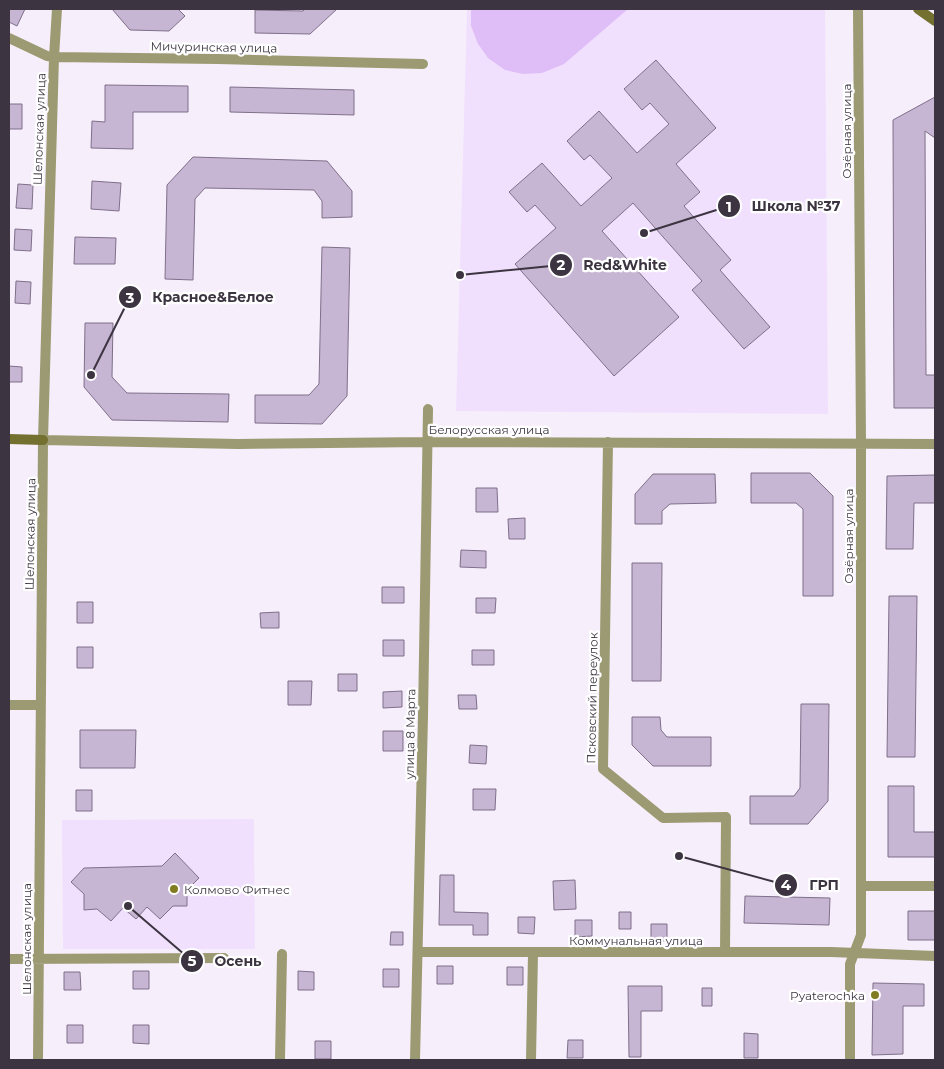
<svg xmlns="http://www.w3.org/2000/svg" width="944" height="1069" viewBox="0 0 944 1069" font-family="Montserrat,sans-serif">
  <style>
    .built { fill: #f1e0fd }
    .green { fill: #dfbdf6 }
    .building { fill: #c7b6d3; stroke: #7f6f8a }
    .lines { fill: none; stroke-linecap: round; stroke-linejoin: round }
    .street { stroke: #9c9a72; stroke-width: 10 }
    .secondary { stroke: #747030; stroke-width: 10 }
    .poi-dot { fill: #817b21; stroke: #fff; stroke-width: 2 }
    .labels { text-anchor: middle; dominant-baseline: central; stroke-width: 4.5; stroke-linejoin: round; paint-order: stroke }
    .street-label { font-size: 12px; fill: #3c3541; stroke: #fff }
    .poi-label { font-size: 12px; fill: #3c3541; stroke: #fff; text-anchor: start }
    .leader { fill: none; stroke: #3c3541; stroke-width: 2 }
    .callout-dot { fill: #3c3541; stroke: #fff; stroke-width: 2 }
    .mark-label { font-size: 15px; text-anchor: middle; font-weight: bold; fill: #fff }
    .callout-label { font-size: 14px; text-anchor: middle; font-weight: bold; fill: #3c3541; stroke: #fff; stroke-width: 4.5; stroke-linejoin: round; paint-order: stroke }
  </style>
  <rect width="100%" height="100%" fill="#f6effb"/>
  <path class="built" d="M467,9h358l3,405 -372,-3z
    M254,819l1,130h-192l-1,-129z"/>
  <path class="green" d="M471,9h157l-64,55 -22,9 -19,1 -18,-4 -17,-12 -10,-14 -7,-18z"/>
  <path class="building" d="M9,9h16l-8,17 -8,-4z
    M112,9h66l7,7 -16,15 -39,-1z
    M305,9h32l-27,25 -55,-1v-23l48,1z
    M656,60l60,68 -40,36 24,28 -16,14 47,54 -11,10 50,57 -26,22 -52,-59 10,-9 -69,-78 -31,28 77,86 -65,59 -99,-112 41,-36 -21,-23 -8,7 -18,-20 33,-29 39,43 31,-28 -22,-23 -6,5 -17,-19 32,-30 38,42 32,-29 -19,-21 -8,7 -18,-21z
    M105,85l83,1v26h-55v37l-42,-1 1,-27 13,1z
    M230,87l124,3v25l-124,-3z
    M935,97v41l-10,-7 1,244h9v33h-41l-1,-288z
    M9,104h13v25h-13z
    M193,157l134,4 25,30v26l-30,1v-17l-8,-11 -109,-2 -10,11 -2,81 -28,-1 2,-94z
    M92,181l29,2 -2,28 -28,-2z
    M18,184l15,1 -1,24 -16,-1z
    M15,229l17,1 -1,21 -17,-1z
    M75,237l41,1 -1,26h-41z
    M322,247l28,1 -3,148 -25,28 -67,-1v-28h54l10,-11z
    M16,281l15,1 -1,22 -15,-1z
    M85,323h28l-1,54 15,16 102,1 -1,28 -116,-2 -28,-33z
    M9,366l13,1v15h-13z
    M751,473h59l23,23v100h-30v-87l-7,-6h-45z
    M653,474h62l1,29 -46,1 -8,7v13h-27v-30z
    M935,475v28h-21l-1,46h-27l1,-73z
    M476,488h21l1,24h-22z
    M525,518v21h-16l-1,-20z
    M461,550l25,1v17l-26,-1z
    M632,563h30l-1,118h-29z
    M382,587h22v16h-22z
    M889,596h28l-2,161h-28z
    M476,598h20l-1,15h-19z
    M77,602h16v21h-16z
    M279,612v16h-18l-1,-15z
    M383,640h21v16h-21z
    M77,647h16v21h-16z
    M472,650h22v15h-22z
    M338,674h19v17h-19z
    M288,681h24l-1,24h-23z
    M402,691v16l-19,1v-16z
    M458,695h18l1,14h-18z
    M801,704h28l-1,97 -20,23h-58v-28h44l6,-8z
    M632,717h28l1,13 6,7h44v29h-58l-21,-21z
    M80,730h56l-1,38h-55z
    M383,731h20v20h-20z
    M470,745l17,1 -1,18 -17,-1z
    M888,786h26v46h21v25h-47z
    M473,789h23l-1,21h-22z
    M76,790h16v21h-16z
    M175,853l24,25 -12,12v16h-14l-13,13 -13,-12 -11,12 -13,-11 -12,13 -14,-12 -13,1v-16l-13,-12 13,-14 78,-2z
    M440,875h14v37l34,1v22h-15v-10h-34z
    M575,880l1,29 -22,1 -1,-29z
    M745,896l85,2 -1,27 -85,-2z
    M908,911h27v29h-27z
    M619,912h12v17h-12z
    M518,917h17l-1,17 -16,-1z
    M575,920h17v16l-17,1z
    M651,924h16v17h-16z
    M391,932h12v13h-13z
    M437,966h16v18h-16z
    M507,967h16v18h-16z
    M383,969h16v18h-16z
    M133,971h16v18h-16z
    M298,971l16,1v18h-16z
    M64,972h16l1,18h-17z
    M873,983l51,1v22h-21v48l-31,1z
    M628,986h34v25h-21v46h-12z
    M702,988h10v18h-10z
    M67,1025h16v18h-16z
    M133,1025h16v19l-16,-1z
    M744,1033l14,1v24h-14z
    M568,1040h15v18h-16z
    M315,1041h16v18h-16z"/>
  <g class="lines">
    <path class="street" d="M9,38l38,18 7,1 164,2 205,5
      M43,440l195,4 190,-2 507,2
      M608,442l-5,327 60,49 63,-1 -1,135
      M9,705h31
      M861,886h74
      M418,952h413l104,4
      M9,959l215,-1
      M38,1060l5,-620 11,-383 3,-48
      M280,1060l2,-106
      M415,1060l8,-344 5,-307
      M531,1060l2,-107
      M850,1060v-96l11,-29v-491l-3,-435"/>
    <path class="secondary" d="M918,9l17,12
      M9,439l34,1"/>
  </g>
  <g class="poi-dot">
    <circle cx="174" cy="889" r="5"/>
    <circle cx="875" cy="995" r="5"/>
  </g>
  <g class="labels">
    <g class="street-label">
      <text transform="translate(214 47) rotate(1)">Мичуринская улица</text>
      <text transform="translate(39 129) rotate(-88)">Шелонская улица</text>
      <text transform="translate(846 131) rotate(-90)">Озёрная улица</text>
      <text x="489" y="429">Белорусская улица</text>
      <text transform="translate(30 534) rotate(-89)">Шелонская улица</text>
      <text transform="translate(848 536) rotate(-90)">Озёрная улица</text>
      <text transform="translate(592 698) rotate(-89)">Псковский переулок</text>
      <text transform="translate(410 734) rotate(-89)">улица 8 Марта</text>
      <text transform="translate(26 939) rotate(-90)">Шелонская улица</text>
      <text x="636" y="940">Коммунальная улица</text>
    </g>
    <g class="poi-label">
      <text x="184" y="889">Колмово Фитнес</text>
      <text x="865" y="995" text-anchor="end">Pyaterochka</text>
    </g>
  </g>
  <path class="leader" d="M644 233L729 206M460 275L561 265M91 375L130 297M679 856L786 885M128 906L192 961"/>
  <g class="callout-dot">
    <circle cx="644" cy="233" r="5"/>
    <circle cx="460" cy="275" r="5"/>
    <circle cx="91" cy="375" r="5"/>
    <circle cx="679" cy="856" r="5"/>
    <circle cx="128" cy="906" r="5"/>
    <circle cx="729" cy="206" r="12"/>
    <circle cx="561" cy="265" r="12"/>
    <circle cx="130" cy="297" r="12"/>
    <circle cx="786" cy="885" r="12"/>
    <circle cx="192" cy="961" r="12"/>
  </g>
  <g class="mark-label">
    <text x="729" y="212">1</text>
    <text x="561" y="270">2</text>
    <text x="130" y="303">3</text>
    <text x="786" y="890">4</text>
    <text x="192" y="966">5</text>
  </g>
  <g class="callout-label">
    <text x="796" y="211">Школа №37</text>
    <text x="625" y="270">Red&amp;White</text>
    <text x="213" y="302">Красное&amp;Белое</text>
    <text x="824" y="890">ГРП</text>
    <text x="238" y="966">Осень</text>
  </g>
  <rect width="944" height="1069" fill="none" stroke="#3c3541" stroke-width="20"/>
</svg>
